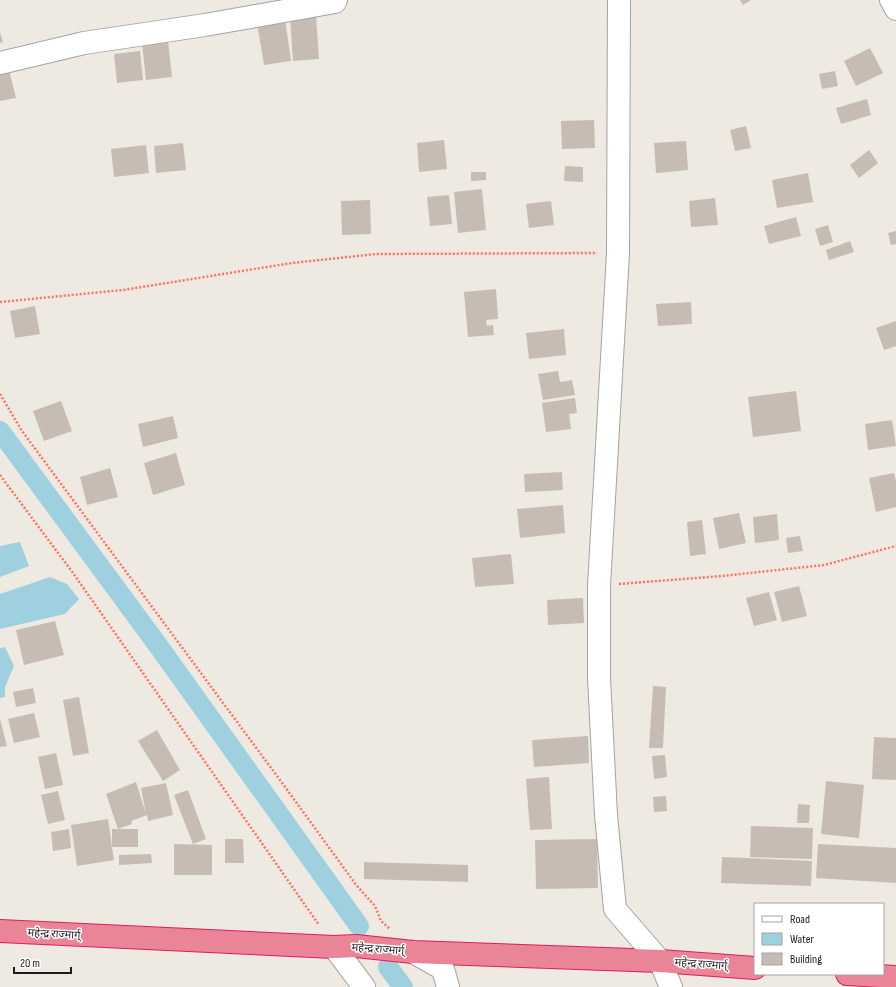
<svg xmlns="http://www.w3.org/2000/svg" width="896" height="987" viewBox="0 0 896 987" font-family="'Sofia Sans Condensed','Noto Sans Devanagari',sans-serif">
  <style>
    .water { fill: #9fd0df }
    .lines { fill: none; stroke-linecap: round; stroke-linejoin: round }
    .canal { stroke: #9fd0df; stroke-width: 20 }
    .building { fill: #c6bcb4 }
    .street-casing { stroke: #a3a3a3; stroke-width: 24 }
    .highway-casing { stroke: #e01b5e; stroke-width: 24 }
    .path { stroke: #ff7262; stroke-width: 2.5; stroke-dasharray: 2 2; stroke-linecap: butt }
    .street { stroke: #fff; stroke-width: 22 }
    .highway { stroke: #ea8497; stroke-width: 22 }
    .labels { text-anchor: middle; dominant-baseline: central; stroke-width: 3; stroke-linejoin: round; paint-order: stroke }
    .street-label { font-size: 11px; fill: #1c1c1c; stroke: #fff }
  </style>
  <rect width="100%" height="100%" fill="#eeeae1"/>
  <path class="water" d="M20,542l9,24 -29,11v-31z
    M50,577l17,7 12,15 -14,15 -65,15v-35z
    M5,647l9,19 -9,21v10l-5,1v-50z"/>
  <g class="lines">
    <path class="canal" d="M0,431l157,213 202,282
      M388,967l15,20"/>
  </g>
  <path class="building" d="M740,0h11l-8,5z
    M316,15l3,44 -26,2 -3,-44z
    M285,19l6,42 -27,4 -7,-42z
    M0,32l3,10 -3,1z
    M168,41l4,36 -26,3 -4,-37z
    M870,48l13,25 -27,13 -12,-25z
    M140,51l3,29 -26,3 -3,-29z
    M9,70l7,28 -16,3v-29z
    M835,71l3,15 -16,3 -3,-15z
    M867,99l4,16 -30,9 -5,-16z
    M594,120l1,28 -33,1 -1,-28z
    M746,126l5,22 -16,3 -5,-21z
    M444,140l3,29 -28,3 -2,-29z
    M686,141l2,29 -32,3 -2,-30z
    M183,143l3,27 -30,3 -2,-27z
    M146,145l3,28 -35,4 -3,-28z
    M869,150l9,13 -19,15 -9,-13z
    M565,166l18,1v15l-19,-1z
    M471,172h15v8l-15,1z
    M808,173l5,29 -36,6 -5,-28z
    M482,189l4,41 -28,3 -4,-41z
    M449,195l3,29 -22,2 -3,-29z
    M715,198l3,27 -27,2 -2,-26z
    M370,200l1,34 -29,1 -1,-34z
    M551,201l3,24 -25,3 -3,-24z
    M796,217l5,19 -32,8 -5,-18z
    M828,225l5,17 -13,4 -5,-17z
    M896,231v13l-5,1 -3,-12z
    M850,241l4,11 -25,8 -3,-10z
    M496,289l2,30 -12,1 1,6 6,-1 1,10 -26,2 -4,-45z
    M691,302l1,22 -34,2 -2,-22z
    M35,306l5,28 -25,4 -5,-27z
    M896,321v25l-12,4 -8,-22z
    M564,329l2,26 -37,4 -3,-26z
    M558,371l2,11 12,-2 3,15 -32,5 -5,-26z
    M796,391l5,40 -48,6 -5,-40z
    M575,398l2,15 -8,1 2,15 -25,3 -4,-29z
    M61,401l11,30 -28,10 -11,-30z
    M173,416l5,22 -35,9 -5,-23z
    M892,420l4,26 -28,4 -3,-26z
    M176,453l9,32 -32,10 -9,-32z
    M110,468l8,29 -31,8 -7,-28z
    M562,472l1,18 -38,2 -1,-18z
    M894,473l2,8v26l-20,5 -7,-34z
    M563,505l2,28 -45,5 -3,-29z
    M739,513l7,30 -27,6 -6,-31z
    M777,514l2,26 -24,3 -2,-26z
    M702,520l4,34 -16,2 -3,-34z
    M800,536l3,15 -15,2 -2,-15z
    M511,554l3,30 -39,3 -3,-29z
    M799,586l8,30 -25,6 -8,-30z
    M769,592l8,28 -23,6 -8,-28z
    M583,598l1,25 -36,2 -1,-25z
    M55,621l9,34 -40,10 -8,-35z
    M653,686l13,1 -3,61h-14z
    M33,688l3,15 -20,4 -3,-15z
    M79,697l10,56 -16,3 -10,-56z
    M34,713l6,24 -26,6 -6,-24z
    M0,719l7,27 -7,1z
    M157,730l23,40 -17,11 -25,-40z
    M588,736l1,27 -55,4 -2,-27z
    M874,737l22,1v42l-24,-1z
    M56,753l7,32 -18,4 -7,-32z
    M665,755l2,22 -13,2 -2,-23z
    M549,777l3,52 -22,1 -4,-51z
    M826,781l38,4 -5,53 -38,-4z
    M136,782l10,32 -5,-26 25,-5 7,32 -25,6 -1,-6 -16,6 1,3 -14,5h20v18h-26l2,13 -37,6 -6,-41 37,-6 4,28v-18h6l-12,-35z
    M188,790l18,49 -13,5 -19,-49z
    M58,791l7,29 -17,4 -7,-29z
    M666,796l1,15 -13,1 -1,-15z
    M798,804l12,1 -1,18h-12z
    M751,826l62,2 -1,31 -62,-2z
    M69,829l2,19 -18,3 -2,-19z
    M225,839h18l1,24h-19z
    M597,839l1,49 -62,1 -1,-49z
    M174,844l38,1v30h-38z
    M818,844l78,4v35l-80,-5z
    M151,854l1,9 -33,2v-10z
    M722,857l90,4 -1,25 -90,-3z
    M364,862l104,3v17l-104,-3z"/>
  <g class="lines">
    <defs>
      <path id="street" d="M619,0l-1,253 -19,333v92l7,137 9,94 45,52 11,26
        M891,0l5,9
        M0,63l84,-20 121,-18 130,-23 1,-2
        M334,947l30,40
        M413,952l30,17 5,18"/>
      <path id="highway" d="M0,931l334,16 22,-1 57,6 247,9 95,7
        M847,974l49,3"/>
    </defs>
    <use href="#street" class="street-casing"/>
    <use href="#highway" class="highway-casing"/>
    <path class="path" d="M0,302l123,-12 169,-27 84,-9 221,-1
      M0,394l22,37 258,349 77,106 18,20 6,15 9,8
      M0,475l73,98 246,352
      M619,584l103,-8 102,-11 72,-19"/>
    <use href="#street" class="street"/>
    <use href="#highway" class="highway"/>
  </g>
  <g class="labels">
    <g class="street-label">
      <text transform="translate(54 934) rotate(3)">महेन्द्र राज्मार्ग्</text>
      <text transform="translate(378 949) rotate(4)">महेन्द्र राज्मार्ग्</text>
      <text transform="translate(701 964) rotate(4)">महेन्द्र राज्मार्ग्</text>
    </g>
  </g>
  <rect x="754" y="903" width="130" height="72" fill="#ffffff" stroke="#a4a4a4"/>
  <rect x="762" y="916" width="20" height="6" fill="#ffffff" stroke="#a4a4a4"/>
  <text x="790" y="923" font-size="12" fill="#1c1c1c">Road</text>
  <rect x="762" y="933" width="20" height="12" fill="#9fd0df" stroke="#a4a4a4"/>
  <text x="790" y="943" font-size="12" fill="#1c1c1c">Water</text>
  <rect x="762" y="953" width="20" height="12" fill="#c6bcb4" stroke="#a4a4a4"/>
  <text x="790" y="963" font-size="12" fill="#1c1c1c">Building</text>
  <path d="M14 967v6h57v-6" fill="none" stroke="#1c1c1c" stroke-width="2"/>
  <text x="20" y="967" font-size="12" fill="#1c1c1c" stroke="#ffffff" stroke-width="3" paint-order="stroke">20 m</text>
</svg>
